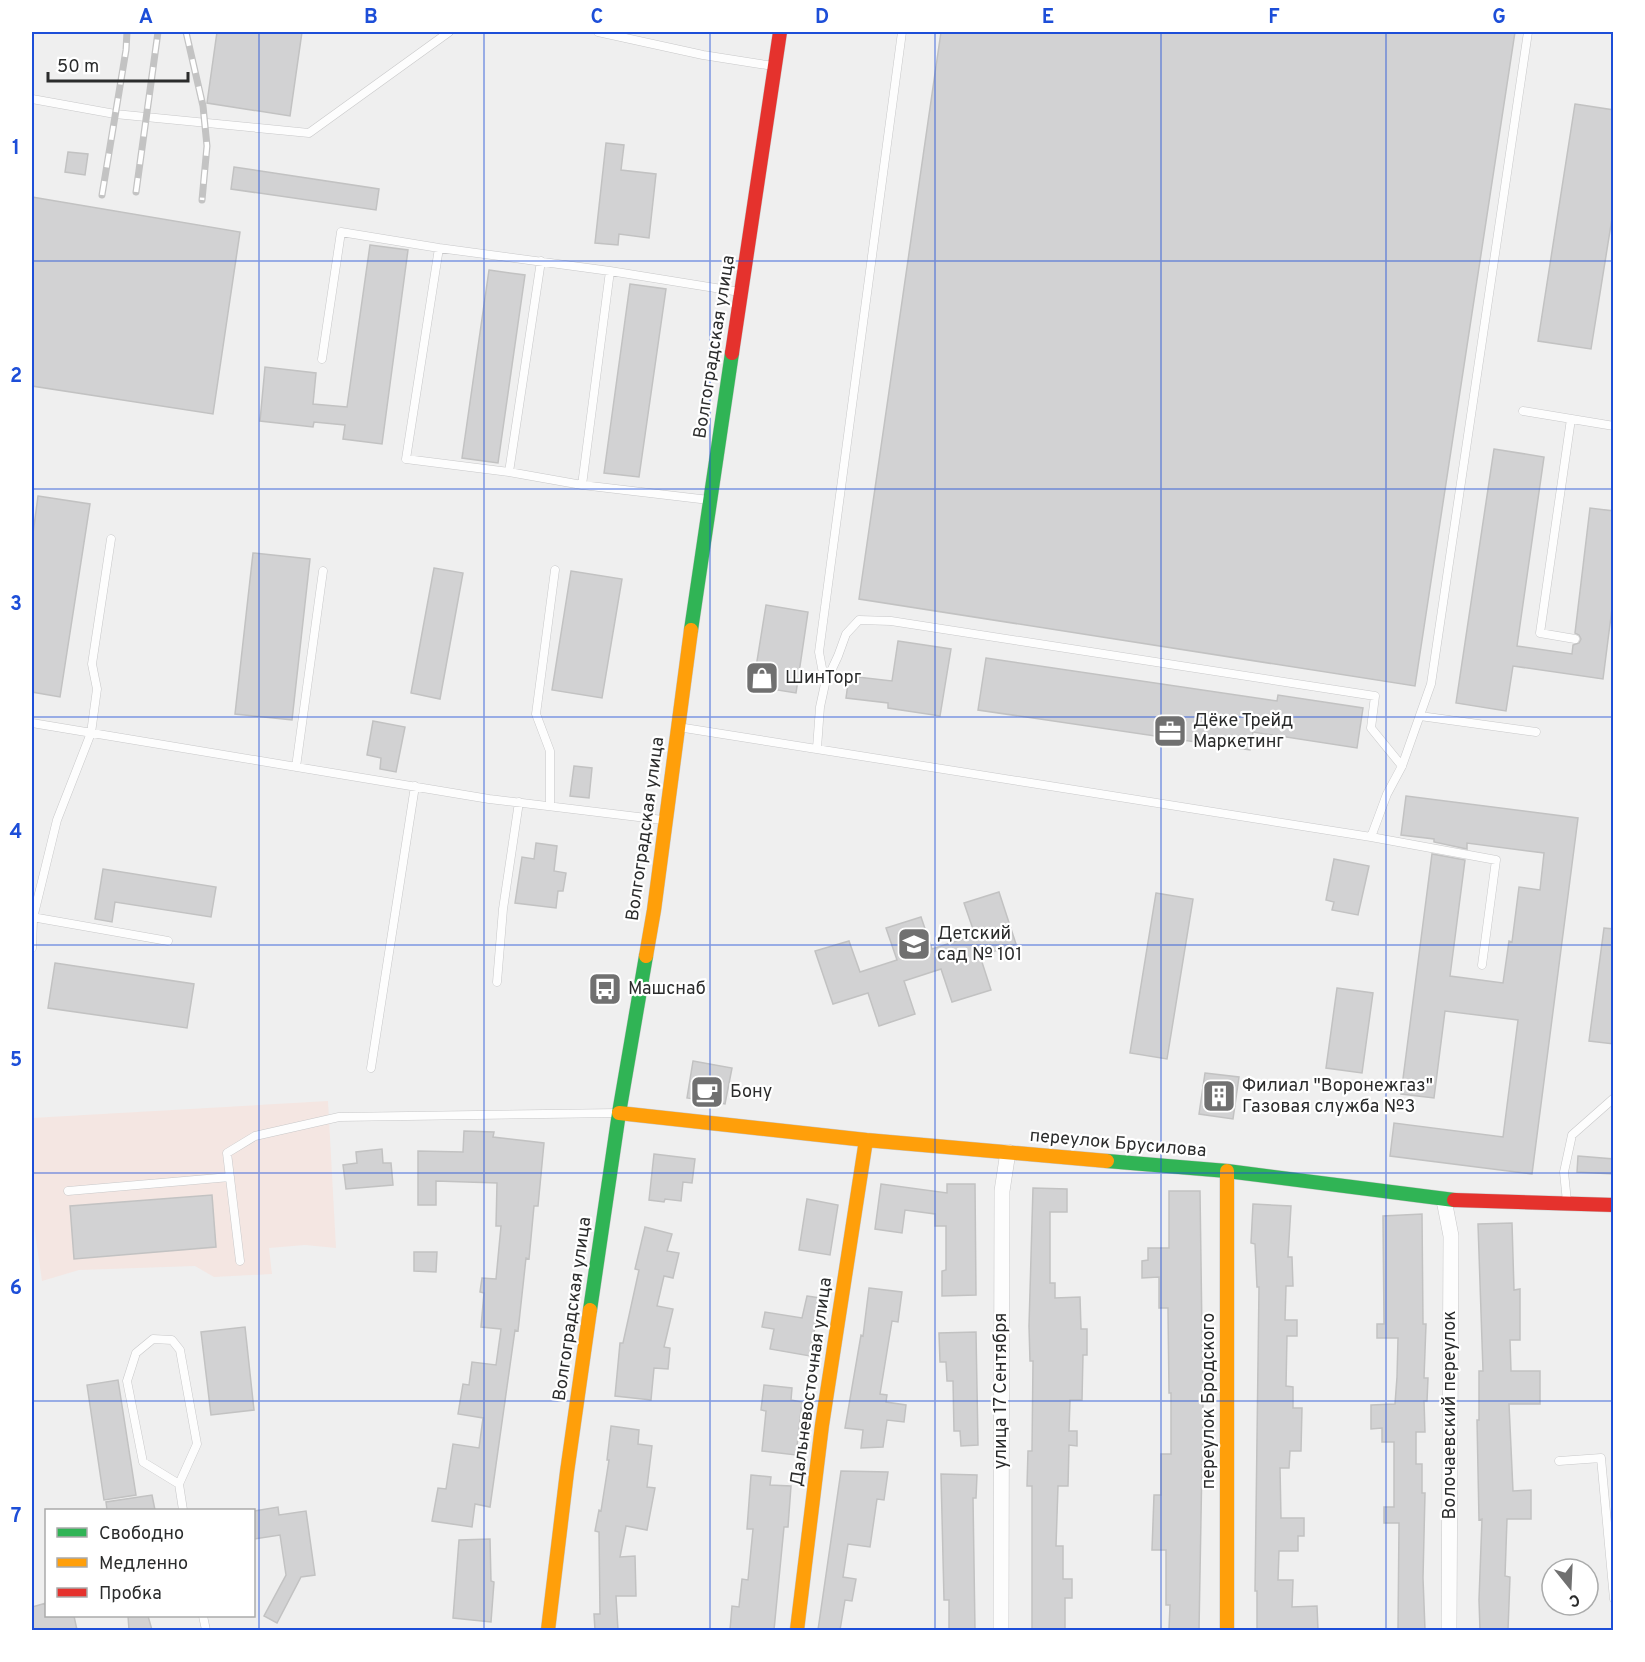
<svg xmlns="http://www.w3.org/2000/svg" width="1645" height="1662" viewBox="0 0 1645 1662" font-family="Overpass,sans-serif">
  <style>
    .commercial { fill: #f4e6e2 }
    .building { fill: #d2d2d3; stroke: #c2c2c2; stroke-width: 1.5 }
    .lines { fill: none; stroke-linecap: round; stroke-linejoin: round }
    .lane-casing { stroke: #c8c8c9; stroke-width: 9 }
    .street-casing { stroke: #c8c8c9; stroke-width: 16 }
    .fast-casing { stroke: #c8c8c9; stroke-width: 15 }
    .slow-casing { stroke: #c8c8c9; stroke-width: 15 }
    .jam-casing { stroke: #c8c8c9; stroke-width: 15 }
    .lane { stroke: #fdfdfd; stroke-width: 8 }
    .street { stroke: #fdfdfd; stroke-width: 15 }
    .fast { stroke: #30b455; stroke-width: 14 }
    .slow { stroke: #ff9f0a; stroke-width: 14 }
    .jam { stroke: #e5322d; stroke-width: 14 }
    .rail-casing { stroke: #c3c3c3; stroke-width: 7 }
    .rail { stroke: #fff; stroke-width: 4.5; stroke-dasharray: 14; stroke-linecap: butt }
    .grid { fill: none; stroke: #1d4ed8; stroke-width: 1.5; stroke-opacity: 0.55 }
    .labels { text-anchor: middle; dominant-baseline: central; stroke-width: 4.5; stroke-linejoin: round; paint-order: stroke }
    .street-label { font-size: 18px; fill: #2b2c2c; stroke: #fff }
    .poi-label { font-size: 18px; fill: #2b2c2c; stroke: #fff; text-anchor: start }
    .neatline { fill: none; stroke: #1d4ed8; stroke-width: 2 }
    .grid-label { font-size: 20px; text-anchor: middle; font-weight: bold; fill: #1d4ed8 }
  </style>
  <rect width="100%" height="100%" fill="#efefef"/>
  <path class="commercial" d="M328,1101l8,147 -31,-3 -36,3 3,26 -58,3 -19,-11 -116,4 -37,11 -10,-69v-94z"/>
  <path class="building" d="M217,32h85l-12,84 -83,-13z
    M941,32h574l-100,654 -556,-87z
    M1575,104l39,6v96l-23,143 -53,-8z
    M606,143l18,2 -3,25 35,4 -7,64 -30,-4 -1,11 -23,-2z
    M68,152l20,2 -3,21 -20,-3z
    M234,167l145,22 -3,21 -145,-21z
    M32,197l208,35 -27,182 -181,-28z
    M370,245l38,5 -26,194 -39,-5 2,-14 -31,-3 -1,5 -53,-6 5,-54 51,6 -3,31 34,3z
    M489,270l36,5 -27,188 -36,-5z
    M630,284l36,5 -27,188 -35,-4z
    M1494,449l50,8 -27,189 55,8 1,-9 6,-2 2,-4 -2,-4 -4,-2 15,-125 24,3v82l-11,86 -90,-13 -7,45 -50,-8z
    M38,496l52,8 -30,193 -28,-5v-151z
    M253,553l57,6 -18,161 -57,-6z
    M434,568l29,5 -23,126 -29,-6z
    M571,571l51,8 -20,119 -50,-8z
    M766,605l42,7 -12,81 -43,-7z
    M898,641l53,8 -11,67 -52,-8v-5l-42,-5 3,-22 43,5z
    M986,658l291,43 1,-6 85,13 -6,40 -104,-16 -3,18 -272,-40z
    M373,721l32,6 -9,45 -16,-3 1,-11 -14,-3z
    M574,766l18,2 -3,30 -19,-2z
    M1406,796l172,22 -46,356 -142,-18 4,-33 109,14 15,-117 -73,-9 -11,87 -33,-4 31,-240 33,6 -15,116 53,7 6,-42 3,1 7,-55 21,3 4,-37 -77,-10v6l-33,-7v-3l-33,-4z
    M536,843l21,3 -3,25 12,2 -3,18h-5l-2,17 -41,-5 7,-46 12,2z
    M1334,859l35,7 -11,49 -26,-5 2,-8 -8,-2z
    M103,869l113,18 -5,30 -96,-15 -3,20 -17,-3z
    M999,892l17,52 -36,12 11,34 -39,12 -11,-33 -37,12 11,33 -36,12 -11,-33 -35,11 -18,-53 34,-10 11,31 37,-12 -11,-32 35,-11 11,32 43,-14 -11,-32z
    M1156,893l37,6 -26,160 -37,-6z
    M1604,928l10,1v115l-25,-3z
    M55,963l139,21 -7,44 -139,-20z
    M1337,988l36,5 -11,80 -36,-5z
    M693,1061l39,7 -7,36 -38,-6z
    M1205,1073l34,4 -6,42 -34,-5z
    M464,1131l30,1 -1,5 51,6 -6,63h-4l-5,53 -3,-1 -8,73 -3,-1 -25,177 -15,-3 -3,23 -40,-6 6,-33 8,1 7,-45 26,4 4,-30 -25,-4 5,-30 6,1 3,-23 24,3 5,-36 -20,-2 3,-34 -4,-1 2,-14 14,1 5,-53h-5l1,-43 -61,-2v24h-18v-54l45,1z
    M382,1149l1,14h8l2,22 -47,4 -3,-24 14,-2 -1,-11z
    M654,1154l41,5 -3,24 -9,-1 -2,19 -16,-2 -1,3 -15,-2z
    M1578,1156l36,3v15l-37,-2z
    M881,1184l66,9v-9h28l1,111 -34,1v-25l4,-1v-44h-11v-12l-30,-4 -3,23 -27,-4z
    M1033,1188l34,1v23h-17v71h5v15l25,-1 1,32h6v26h-4l-1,45h-12l-1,31h8v15l-8,-1 -1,41h-10l-2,60h7v33h9v19h-7v32h-33v-144h-5l1,-35h4l1,-90h-3l-1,-35z
    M1169,1191h31l3,215 -4,224h-30l1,-25h-4v-55h-14l2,-55h7v-41h10v-61h-2l-1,-85h-9v-31l-17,1v-17l6,-1v-12h21z
    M212,1195l4,52 -142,12 -4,-53z
    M807,1199l31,6 -8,50 -31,-5z
    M1253,1204l38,2 -3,51h4l1,29h-7l-1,34h12v16h-10l-1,50 7,1v21h9l-1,43h-11l-1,17h-9l1,50h23v18h-6v15h-19l-1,29h15l-1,27 25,-1 1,24h-61v-39h-2l4,-304h-2l-2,-43 -4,-1z
    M1422,1214l1,110h3l-2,54h4l-1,23h-3l1,31h-9v32h6v29h3l-2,85 2,52h-27l1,-107h-15v-16h10v-65h-12v-14l-11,1v-24l24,-1 2,-27 1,-39h-21v-14h7l-1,-108z
    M1512,1223l2,67 6,-1v51h-10l1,31h29v33h-31l4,87 18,-1v29h-24l-2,57 5,1 -2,53h-28l-1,-30 3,-81 -3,1 -2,-100h2v-49h4l-5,-147z
    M645,1227l27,7 -5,17 12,2 -6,25 -9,-2 -7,30 16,3 -9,38 6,1 -2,21 -14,-1 -3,32 -36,-4 5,-53h3l16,-73 -4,-1z
    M414,1252h23l-1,20 -22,-1z
    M869,1288l33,4 -4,30 -6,-1 -12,73 7,1 -1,7 20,3 -2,17 -17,-2 -4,27 -22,1 2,-18 -18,-2 16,-93 2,1z
    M807,1296l13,2 -10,58 -40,-7 4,-20 -12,-2 3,-15 37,6z
    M245,1327l9,83 -43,5 -10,-83z
    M976,1332l2,113 -17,1 -1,-15h-6l-1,-50h-6l-1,-19h-6l-1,-29z
    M118,1380l18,115 -32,5 -17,-115z
    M764,1385l28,3 -1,12 11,2 -6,53 -34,-4 4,-40 -5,-1z
    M611,1426l28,4 -1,14 14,2 -5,41 8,1 -8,42 -21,-4 -6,31 15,-1 1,40h-20l2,34h-23l-1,-16h6l-1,-82 -4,-1 4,-21 2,1 8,-51h-2z
    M841,1471l47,1 -4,28 -7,-1 -7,48 -22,-3 -5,33 13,2 -4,22 -7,-1 -5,30h-22z
    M941,1474l36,1 -1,23h-3l2,132h-26v-30h-5z
    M751,1475l20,2 -1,8 21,1 -3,41h-4l-10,103h-44l2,-24 7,1 3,-28 6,1 5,-51h-6z
    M152,1495l3,15h-48l-1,-8z
    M278,1507l1,8 27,-4 9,64 -14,2 -24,46 -13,-7 22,-41 -6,-40 -26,4v-28z
    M490,1539l1,42 3,1 -3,40 -38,-4 6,-78z
    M46,1603v13h28l3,14h-45v-23z
    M128,1616h20l4,14h-23z"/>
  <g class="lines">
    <defs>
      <path id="lane" d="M598,32l105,23 70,11
        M32,99l83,15 194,19 140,-101
        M439,248l-33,211 103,13 73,13 127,15
        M322,359l19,-127 98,16 171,23 130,21
        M1523,411l91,15
        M1571,419l-31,214 35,6
        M509,472l32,-211
        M582,485l28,-214
        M825,684l13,-28 8,-22 13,-14 32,1 484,75 -4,32 31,38
        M1420,716l116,16
        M32,723l457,76 174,21
        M678,727l693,110 16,-43 15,-28 29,-82 97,-652
        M817,748l3,-41 5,-23 -6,-32 83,-620
        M296,767l27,-196
        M550,806v-55l-14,-37 19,-144
        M1371,837l125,23 -14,105
        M32,917l136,24
        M32,948l1,-30 24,-98 34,-87 6,-44 -5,-25 19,-125
        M497,982l6,-73 16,-107
        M371,1068l44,-282
        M68,1191l162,-14
        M1567,1202l-3,-30 8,-37 42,-37
        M240,1261l-13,-108 28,-17 84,-19 279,-4
        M1559,1461l42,-3 13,141
        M179,1484l-36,-22 -16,-81 9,-28 17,-14 19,1 8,10 17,94 -18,40 4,26
        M203,1616l3,14"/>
      <path id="street" d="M1444,1200l7,36 -2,394
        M1001,1630l1,-439 6,-39"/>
      <path id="fast" d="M691,630l41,-277
        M1107,1161l120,10 227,29
        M590,1310l29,-197 27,-157"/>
      <path id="slow" d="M646,956l8,-46 37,-280
        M619,1113l247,27 241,21
        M1227,1171v459
        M548,1630l19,-158 23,-162
        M797,1630l25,-205 44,-285"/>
      <path id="jam" d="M732,353l48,-321
        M1454,1200l160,5"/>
    </defs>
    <use href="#lane" class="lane-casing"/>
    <use href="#street" class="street-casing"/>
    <use href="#fast" class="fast-casing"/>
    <use href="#slow" class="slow-casing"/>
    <use href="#jam" class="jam-casing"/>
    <use href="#lane" class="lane"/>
    <use href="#street" class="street"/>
    <use href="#fast" class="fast"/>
    <use href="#slow" class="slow"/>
    <use href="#jam" class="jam"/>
    <defs>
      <path id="rail" d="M186,32l17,74 4,40 -5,54
        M136,192l22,-160
        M102,195l24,-145 1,-18"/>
    </defs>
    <use href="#rail" class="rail-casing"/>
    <use href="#rail" class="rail"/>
  </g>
  <path class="grid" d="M259,32v1598M484,32v1598M710,32v1598M935,32v1598M1161,32v1598M1386,32v1598M32,261h1582M32,489h1582M32,717h1582M32,945h1582M32,1173h1582M32,1401h1582"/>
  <defs>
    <symbol id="shop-square" viewBox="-11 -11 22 22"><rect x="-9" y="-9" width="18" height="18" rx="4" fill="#707070" stroke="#fff"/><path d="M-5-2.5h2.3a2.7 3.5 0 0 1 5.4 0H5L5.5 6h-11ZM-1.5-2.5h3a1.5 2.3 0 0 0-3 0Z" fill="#fff"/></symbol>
    <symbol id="office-square" viewBox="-11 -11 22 22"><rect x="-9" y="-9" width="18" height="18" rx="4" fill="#707070" stroke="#fff"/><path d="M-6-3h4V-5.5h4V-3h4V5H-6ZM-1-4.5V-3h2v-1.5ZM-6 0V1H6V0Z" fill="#fff"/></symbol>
    <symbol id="school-square" viewBox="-11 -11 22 22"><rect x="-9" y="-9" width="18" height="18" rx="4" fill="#707070" stroke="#fff"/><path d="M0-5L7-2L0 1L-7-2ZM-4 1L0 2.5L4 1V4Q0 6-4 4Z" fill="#fff"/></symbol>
    <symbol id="bus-square" viewBox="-11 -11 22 22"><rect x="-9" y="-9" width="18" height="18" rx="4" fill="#707070" stroke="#fff"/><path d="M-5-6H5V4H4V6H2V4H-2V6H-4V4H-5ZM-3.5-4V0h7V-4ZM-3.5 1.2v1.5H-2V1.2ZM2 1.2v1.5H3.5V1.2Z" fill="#fff"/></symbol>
    <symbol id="cafe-square" viewBox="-11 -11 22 22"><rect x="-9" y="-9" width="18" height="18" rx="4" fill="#707070" stroke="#fff"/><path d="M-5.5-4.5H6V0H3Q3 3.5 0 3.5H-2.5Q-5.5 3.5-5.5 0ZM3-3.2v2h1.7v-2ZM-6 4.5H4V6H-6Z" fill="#fff"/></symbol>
    <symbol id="building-square" viewBox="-11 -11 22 22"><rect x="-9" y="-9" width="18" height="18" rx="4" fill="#707070" stroke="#fff"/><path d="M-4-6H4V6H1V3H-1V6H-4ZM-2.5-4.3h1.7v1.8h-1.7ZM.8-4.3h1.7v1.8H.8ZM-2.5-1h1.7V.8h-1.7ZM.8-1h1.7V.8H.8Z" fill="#fff"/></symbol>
  </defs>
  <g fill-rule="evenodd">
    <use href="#shop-square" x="743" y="659" width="38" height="38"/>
    <use href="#office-square" x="1151" y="712" width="38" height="38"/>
    <use href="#school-square" x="895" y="925" width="38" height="38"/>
    <use href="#bus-square" x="586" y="970" width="38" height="38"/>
    <use href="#cafe-square" x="688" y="1073" width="38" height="38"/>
    <use href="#building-square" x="1200" y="1077" width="38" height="38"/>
  </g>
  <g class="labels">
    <g class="street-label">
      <text transform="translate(715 347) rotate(-81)">Волгоградская улица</text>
      <text transform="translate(646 829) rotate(-82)">Волгоградская улица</text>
      <text transform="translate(1118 1144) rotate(5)">переулок Брусилова</text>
      <text transform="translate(573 1309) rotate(-82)">Волгоградская улица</text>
      <text transform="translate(812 1382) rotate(-82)">Дальневосточная улица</text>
      <text transform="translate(1001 1391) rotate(-90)">улица 17 Сентября</text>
      <text transform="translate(1209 1401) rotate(-90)">переулок Бродского</text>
      <text transform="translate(1450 1415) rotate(-90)">Волочаевский переулок</text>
    </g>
    <g class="poi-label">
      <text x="785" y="678">ШинТорг</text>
      <text x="1193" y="721">Дёке Трейд<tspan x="1193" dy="21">Маркетинг</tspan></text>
      <text x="937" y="934">Детский<tspan x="937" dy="21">сад № 101</tspan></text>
      <text x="628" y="989">Машснаб</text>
      <text x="1242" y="1086">Филиал "Воронежгаз"<tspan x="1242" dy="21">Газовая служба №3</tspan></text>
      <text x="730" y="1092">Бону</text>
    </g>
  </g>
  <rect width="1645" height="1662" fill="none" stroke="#ffffff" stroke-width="66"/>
  <rect x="45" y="1509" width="210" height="108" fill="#ffffff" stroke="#aaabab" stroke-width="1.5"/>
  <rect x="57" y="1528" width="30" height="9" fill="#30b455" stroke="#aaabab" stroke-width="1.5"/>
  <text x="99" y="1539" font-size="18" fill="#2b2c2c">Свободно</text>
  <rect x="57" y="1558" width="30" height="9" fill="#ff9f0a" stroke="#aaabab" stroke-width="1.5"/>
  <text x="99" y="1569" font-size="18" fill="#2b2c2c">Медленно</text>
  <rect x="57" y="1588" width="30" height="9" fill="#e5322d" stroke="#aaabab" stroke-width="1.5"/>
  <text x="99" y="1599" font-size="18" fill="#2b2c2c">Пробка</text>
  <g transform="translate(1570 1587) rotate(162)"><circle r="28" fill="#ffffff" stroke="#aaabab" stroke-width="1.5"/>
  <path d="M0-4.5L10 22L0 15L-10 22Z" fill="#707070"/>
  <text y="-9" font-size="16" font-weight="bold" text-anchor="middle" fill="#2b2c2c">С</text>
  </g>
  <path d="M48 72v9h140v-9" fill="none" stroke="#2b2c2c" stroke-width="3"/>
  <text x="57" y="72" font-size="18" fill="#2b2c2c" stroke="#ffffff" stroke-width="4.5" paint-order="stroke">50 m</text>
  <rect x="33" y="33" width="1579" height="1596" class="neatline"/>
  <g class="grid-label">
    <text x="146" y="23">A</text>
    <text x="371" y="23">B</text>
    <text x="597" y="23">C</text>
    <text x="822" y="23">D</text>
    <text x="1048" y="23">E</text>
    <text x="1274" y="23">F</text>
    <text x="1499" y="23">G</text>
    <text x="16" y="154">1</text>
    <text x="16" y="382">2</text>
    <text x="16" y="610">3</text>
    <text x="16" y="838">4</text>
    <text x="16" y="1066">5</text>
    <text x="16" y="1294">6</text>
    <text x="16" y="1522">7</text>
  </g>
</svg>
